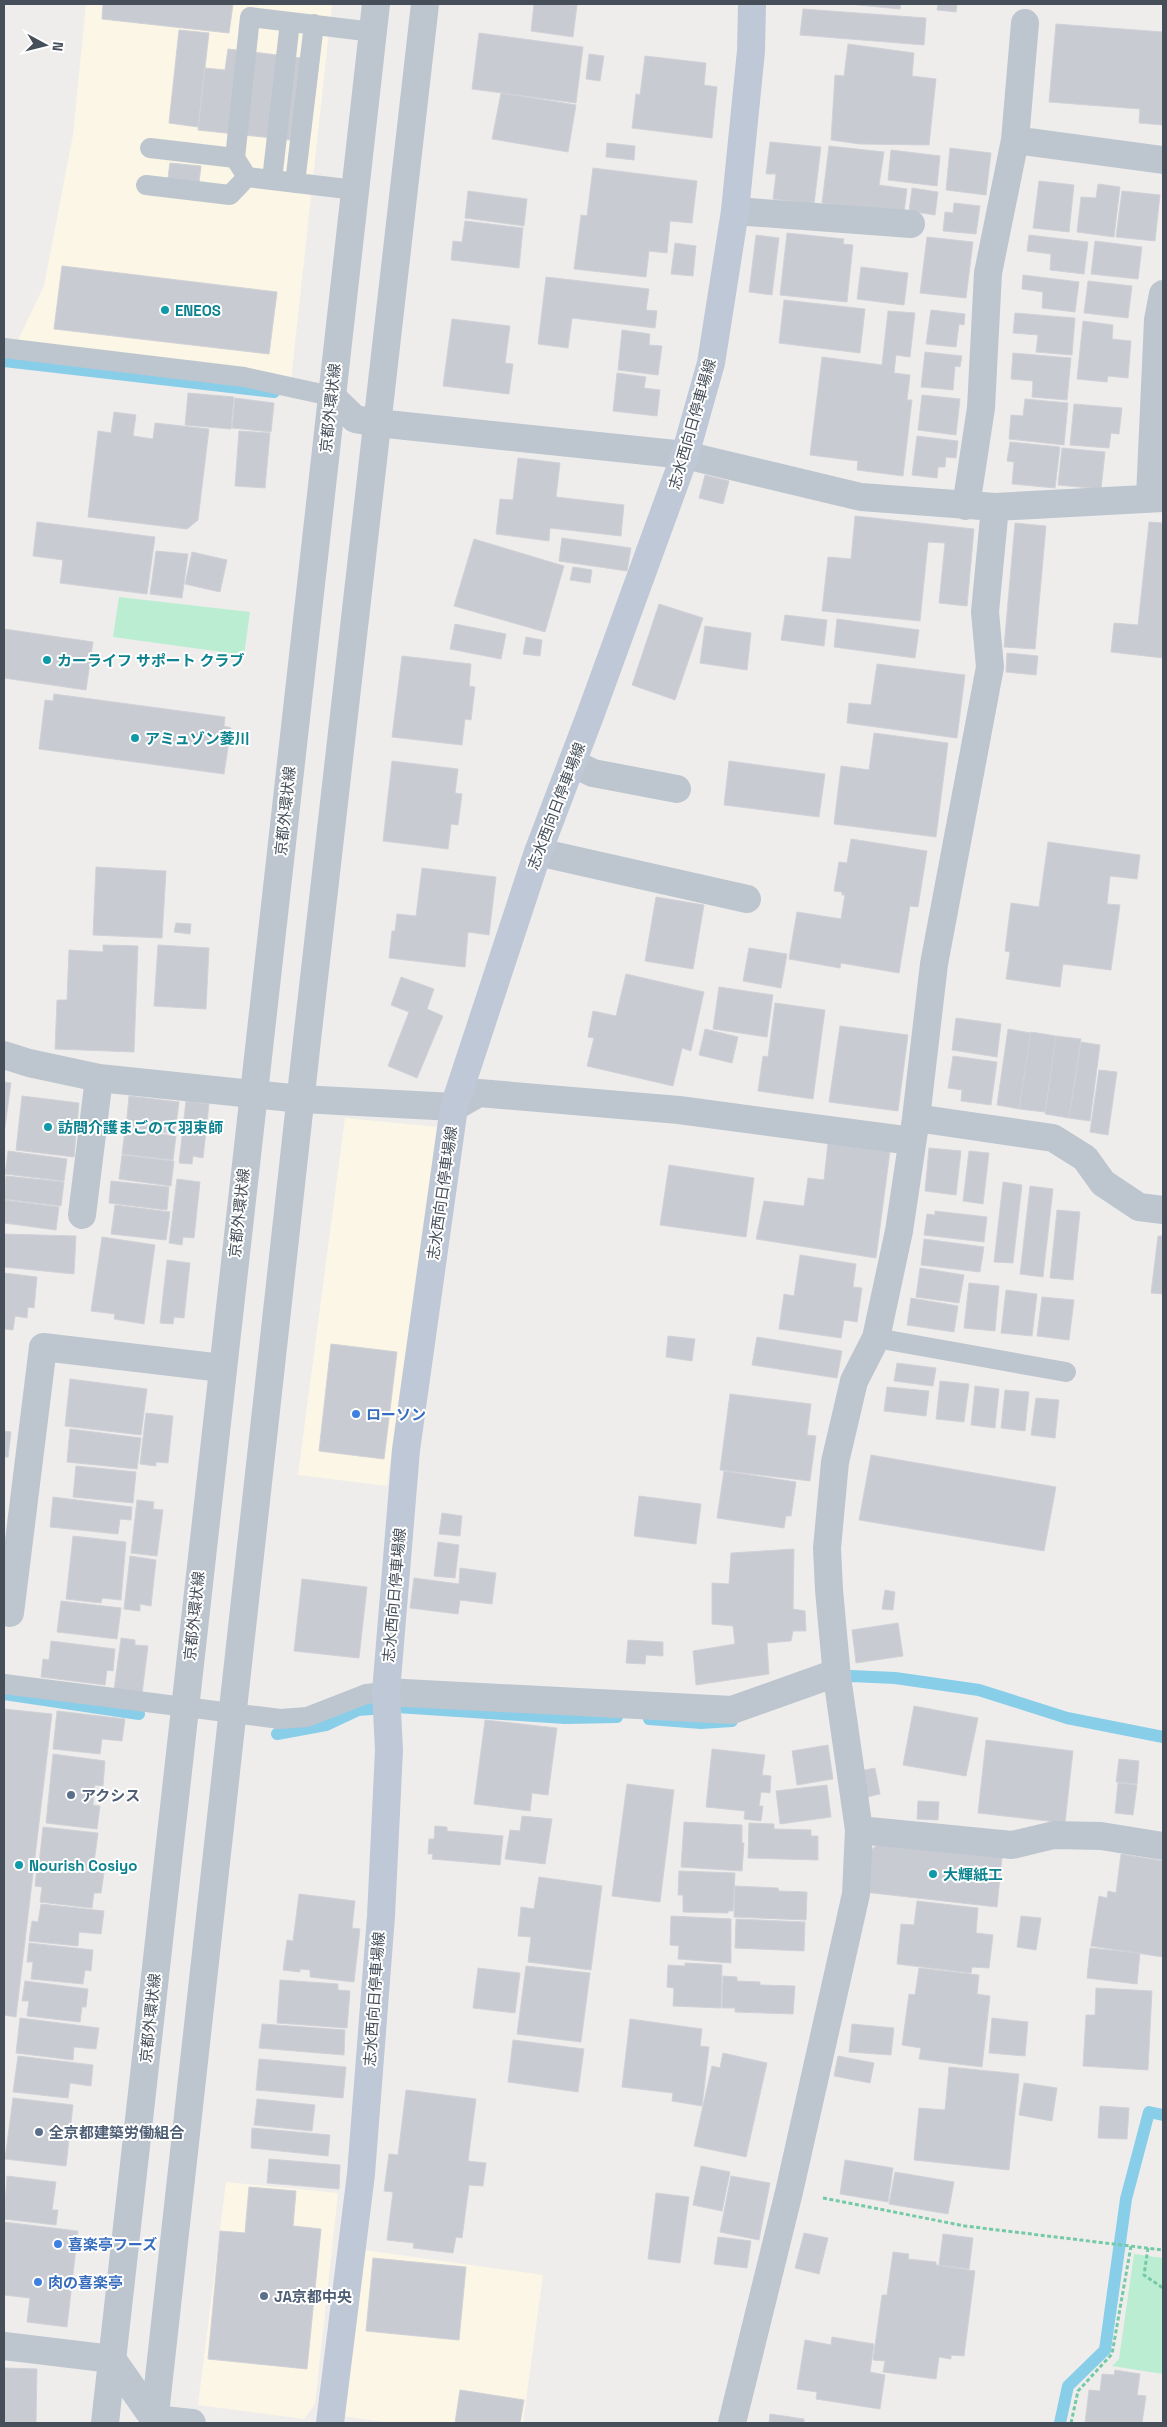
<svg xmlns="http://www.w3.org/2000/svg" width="1167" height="2427" viewBox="0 0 1167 2427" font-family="'Space Grotesk','Noto Sans JP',sans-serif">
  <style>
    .commercial { fill: #fbf6e5 }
    .green { fill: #bbedd2 }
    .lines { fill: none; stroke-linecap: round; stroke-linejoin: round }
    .stream { stroke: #88cee9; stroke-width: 12 }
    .building { fill: #c9cbd2; stroke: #d1d2d8 }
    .path { stroke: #74caa6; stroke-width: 3; stroke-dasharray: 4 2.5; stroke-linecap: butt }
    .service { stroke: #bdc6cf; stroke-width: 20 }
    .minor { stroke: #bdc6cf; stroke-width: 28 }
    .tertiary { stroke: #bdc6cf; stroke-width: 28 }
    .secondary { stroke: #bfc8d6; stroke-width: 28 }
    .culture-dot { fill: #0f9aa8; stroke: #fff; stroke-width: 2 }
    .shop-dot { fill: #3f7fe0; stroke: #fff; stroke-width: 2 }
    .service-dot { fill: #5c6f8a; stroke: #fff; stroke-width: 2 }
    .labels { text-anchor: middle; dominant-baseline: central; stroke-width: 4; stroke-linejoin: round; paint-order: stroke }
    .culture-label { font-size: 15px; font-weight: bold; fill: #0d838f; stroke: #fff; text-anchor: start }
    .street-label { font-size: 15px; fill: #454e59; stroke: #fff }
    .shop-label { font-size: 15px; font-weight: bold; fill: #366cbe; stroke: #fff; text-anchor: start }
    .service-label { font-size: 15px; font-weight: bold; fill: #4e5e75; stroke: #fff; text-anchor: start }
  </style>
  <rect width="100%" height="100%" fill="#efedec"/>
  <path class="commercial" d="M86,4h246l-41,376 -273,-40 26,-54 29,-151z
    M345,1118l93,9 -51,359 -89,-11z
    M226,2182l112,11 -23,211 -11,15 -106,-14z
    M364,2250l179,25 -20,148h-131l-51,-7z"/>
  <path class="green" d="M119,597l131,15 -6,43 -131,-18z
    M1134,2254l29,4v116l-51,-8 7,-7z"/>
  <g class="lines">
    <path class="stream" d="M4,361l270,31
      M835,1683l16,-7 44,2 84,12 88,28 96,19
      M4,1694l135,20
      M649,1719l52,4 31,-2
      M277,1734l49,-9 32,-15 39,-3 168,11 52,-1
      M1060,2423l8,-37 37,-36 21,-151 23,-87 14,3"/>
  </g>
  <path class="building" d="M103,4h130l-4,29 -127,-14z
    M534,4l43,1 -4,32 -42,-6z
    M848,4h53l-1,5z
    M938,4h19l-1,8 -19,-2z
    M803,9l123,9 -2,27 -124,-10z
    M1056,24l107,8v93l-24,-2 1,-14 -91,-7z
    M179,30l30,3 -11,94 -29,-4z
    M479,33l104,14 -7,56 -104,-14z
    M848,44l66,9 -2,23 24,3 -7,66 -69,-1 -29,-4 4,-65 9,1z
    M228,49l91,11 -10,82 -111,-12 7,-62 20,2z
    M589,54l15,2 -4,25 -14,-2z
    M645,56l61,7 -2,22 13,2 -5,51 -80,-10 4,-34 4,1z
    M501,93l75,12 -8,47 -76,-13z
    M770,142l51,5 -7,57 -41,-5 3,-25h-10z
    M607,143l28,3 -1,14 -28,-3z
    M829,146l55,6 -5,33 28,4 -3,24 -82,-10z
    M950,148l41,5 -5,42 -40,-5z
    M891,150l49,6 -3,30 -49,-6z
    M170,163l31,3 -2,16 -31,-4z
    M593,168l104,13 -5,42 -22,-2 -3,32 -18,-2 -3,26 -72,-8 7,-54 6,1z
    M1039,181l35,4 -5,47 -36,-4z
    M1098,184l22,3 -6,50 -37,-5 4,-35 15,1z
    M912,188l26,4 -3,23 -26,-4z
    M468,191l59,8 -3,27 -59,-8z
    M1122,191l38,4 -5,46 -39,-4z
    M954,203l26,3 -4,28 -33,-3 2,-19 8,1z
    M465,221l58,7 -4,40 -68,-8 2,-19 9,1z
    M787,233l57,6 -1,5 10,1 -6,57 -67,-7z
    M756,235l23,3 -7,57 -23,-3z
    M1029,235l59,7 -4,32 -34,-4 1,-16 -24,-3z
    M927,237l46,5 -7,56 -46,-5z
    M1095,241l47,6 -4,32 -47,-5z
    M675,243l21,3 -3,30 -22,-2z
    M62,266l215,26 -8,62 -215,-25z
    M861,267l47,6 -4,32 -47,-6z
    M1023,275l56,7 -4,30 -33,-4 1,-16 -21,-3z
    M546,277l103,12 -3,21 11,1 -2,17 -83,-10 -4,30 -30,-4z
    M1088,281l44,5 -4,32 -44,-5z
    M784,300l81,9 -5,44 -81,-10z
    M931,310l34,4 -1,11 -5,-1 -3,23 -30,-3z
    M888,311l27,2 -5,44 -14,-2 -2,18 16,2 -3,25h5l-9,76 -46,-6 1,-9 -48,-6 12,-98 60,8z
    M1015,313l60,5 -3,37 -36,-3 2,-17 -25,-2z
    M452,319l58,7 -5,37 8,1 -4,30 -66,-8z
    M1083,321l30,4 -1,14 19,2 -3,37 -20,-2 -1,6 -30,-3z
    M622,330l28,4 -1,11 13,1 -4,29 -40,-5z
    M925,352l37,4 -2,11 -5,-1 -2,24 -32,-3z
    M1013,353l58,5 -4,42 -35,-3 1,-16 -22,-2z
    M617,373l29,4 -2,11 16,2 -3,26 -44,-5z
    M188,393l46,4 -3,32 -46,-4z
    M922,395l38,4 -4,36 -38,-5z
    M235,398l39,5 -3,29 -39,-4z
    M1025,399l43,4 -4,42 -55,-6 2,-24 12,1z
    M1074,404l48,4 -3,26 -8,-1 -2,15 -39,-3z
    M114,412l22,3 -3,21 20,3 2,-16 54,6 -11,91 -11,9 -99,-12 10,-86 13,2z
    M239,431l31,2 -5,55 -30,-2z
    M917,436l41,5 -2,17 -10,-1 -1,10h-7l-1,11 -25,-3z
    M1010,442l50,5 -5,41 -43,-4 2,-22 -7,-1z
    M1062,448l43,4 -4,37 -43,-4z
    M518,458l42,5 -4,34 68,8 -3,31 -71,-8 -1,13 -53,-7 4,-35 13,1z
    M705,475l24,6 -6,23 -24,-6z
    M855,516l119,13 -7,77 -28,-3 6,-60 -17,-1 -8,79 -98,-10 6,-54 23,2z
    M37,522l118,15 -8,57 -87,-11 3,-23 -30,-4z
    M1149,522l14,1v135l-52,-6 3,-29 24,2z
    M1015,523l31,3 -11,123 -31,-2z
    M562,538l69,10 -4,23 -68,-10z
    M474,539l90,27 -19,66 -91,-26z
    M156,551l32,3 -6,44 -32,-4z
    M192,552l35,8 -7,32 -35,-8z
    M573,567l19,3 -2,13 -20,-3z
    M659,604l44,14 -28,82 -43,-15z
    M785,615l42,5 -3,26 -43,-6z
    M837,619l82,11 -4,28 -81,-11z
    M455,624l51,10 -5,25 -51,-10z
    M705,626l46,7 -4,37 -47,-7z
    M4,629l89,13 -7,48 -82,-12z
    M526,637l16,3 -2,16 -17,-2z
    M1007,653l31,3 -2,19 -30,-3z
    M402,656l69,8 -2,22 6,1 -4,33 -6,-1 -3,26 -70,-8z
    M877,664l88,11 -8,63 -110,-15 2,-20 22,2z
    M54,694l171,23 -1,9 7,2 -7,46 -185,-25 6,-49 8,1z
    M874,733l74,10 -12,94 -102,-13 7,-58 28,4z
    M392,761l66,8 -3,24 7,1 -4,31 -7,-1 -3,25 -65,-8z
    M729,761l96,13 -6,43 -95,-12z
    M851,839l76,12 -9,56 -8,-1 -11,67 -58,-10 -1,5 -51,-9 8,-47 44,7 4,-24h-3v-3l-8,-1 5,-29 8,1z
    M1048,842l92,13 -3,24 -27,-3 -3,28 13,1 -9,65 -48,-6 -3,23 -54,-8 4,-27 -5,-1 6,-48 28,4z
    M96,867l70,4 -4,67 -69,-3z
    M422,868l74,9 -7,58 -21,-3 -3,35 -76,-9 3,-27h3l2,-17 19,2z
    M656,897l48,8 -11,64 -48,-8z
    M176,923l15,1 -1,10 -16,-2z
    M103,945l35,1 -4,106 -79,-3 2,-49h10l2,-50 34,2z
    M158,945l51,3 -3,61 -52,-3z
    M749,948l38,6 -6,34 -38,-7z
    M626,974l78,18 -13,59 -9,-3 -9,38 -86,-20 7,-28 -6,-1 5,-26 23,5z
    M401,977l33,12 -7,20 16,7 -26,62 -29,-12 21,-54 -18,-7z
    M719,987l54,8 -6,42 -54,-8z
    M775,1003l50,7 -12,89 -55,-8 5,-35 5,1z
    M956,1018l45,6 -4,33 -45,-7z
    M840,1026l68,9 -10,76 -69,-9z
    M705,1029l33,8 -6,26 -33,-8z
    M1008,1029l23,4 -12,76 -22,-4z
    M1031,1032l25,4 -11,76 -26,-3z
    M1056,1036l25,3 -12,79 -24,-4z
    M1081,1042l19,3 -10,76 -21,-3z
    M953,1056l44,6 -6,43 -30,-4 1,-11 -14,-2z
    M1099,1070l18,2 -9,63 -18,-3z
    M4,1082l7,1 -7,51z
    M22,1096l57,7 -5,54 -58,-7z
    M129,1096l50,6 -4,32 -49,-6z
    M186,1101l23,3 -6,54 -10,-2 -1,8 -13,-1z
    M125,1130l51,6 -3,24 -51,-6z
    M828,1142l62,9 -14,107 -120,-19 8,-38 40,5 4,-28 16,2z
    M929,1148l32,3 -5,44 -31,-4z
    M8,1151l59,8 -3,22 -59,-7z
    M969,1151l20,2 -6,51 -20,-3z
    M122,1155l52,6 -3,25 -52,-7z
    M669,1165l85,13 -8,59 -86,-12z
    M6,1176l58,6 -3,24 -57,-7z
    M177,1179l23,3 -6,56 -11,-1 -1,8 -13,-2z
    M111,1181l58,6 -2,23 -58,-7z
    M1003,1182l19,3 -9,78 -19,-1z
    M1030,1186l23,3 -10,88 -23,-3z
    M4,1200l55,7 -3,23 -52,-7z
    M115,1205l55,7 -4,28 -55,-6z
    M1057,1210l23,2 -7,68 -23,-2z
    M935,1211l52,6 -3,25 -60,-7 3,-21 8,1z
    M4,1234l72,2 -2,38 -70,-7z
    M1158,1236h5v58l-12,-1z
    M102,1237l53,8 -11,79 -30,-5 1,-5 -24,-3z
    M924,1239l60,8 -4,25 -59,-7z
    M800,1255l56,9 -3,23 9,1 -5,34 -13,-2 -3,18 -62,-9 5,-35 10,2z
    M167,1260l23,3 -6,55 -10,-1 -1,7 -13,-1z
    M920,1268l44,7 -5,28 -43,-6z
    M4,1273l33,4 -3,31 -6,-1 -1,11 -12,-2 -2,14 -9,-1z
    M969,1283l30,3 -4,45 -31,-3z
    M1006,1290l31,4 -5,42 -31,-3z
    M1042,1297l32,3 -5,40 -32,-4z
    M911,1298l47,8 -4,26 -47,-7z
    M668,1336l27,3 -3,22 -26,-4z
    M757,1337l85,14 -5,27 -85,-13z
    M331,1344l66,8 -13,107 -65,-8z
    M897,1363l39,5 -3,18 -39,-5z
    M70,1379l77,10 -6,46 -76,-9z
    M940,1381l29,3 -5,38 -28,-3z
    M975,1386l24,3 -4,39 -24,-3z
    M887,1387l42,4 -3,25 -42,-5z
    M1005,1390l24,2 -4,39 -24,-3z
    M730,1394l81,10 -4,31 9,1 -6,45 -90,-11z
    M1036,1398l23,2 -4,38 -24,-3z
    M146,1413l27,3 -5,47 -12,-1v4l-16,-2z
    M70,1429l71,9 -4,31 -70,-7z
    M4,1431l7,1 -3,25h-4z
    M871,1455l185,32 -12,64 -185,-31z
    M76,1466l60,6 -3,31 -60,-6z
    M724,1471l72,11 -5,34h-5l-2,12 -67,-10z
    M639,1496l62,8 -5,40 -62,-8z
    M53,1497l79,10 -1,13 -11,-1 -2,15 -68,-7z
    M137,1500l17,2 -1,7 10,1 -6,46 -26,-3z
    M442,1513l20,3 -2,20 -21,-2z
    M73,1536l53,6 -5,58 -19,-2 -1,5 -35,-4z
    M438,1542l21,3 -4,33 -21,-2z
    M794,1549l-1,60 12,2 1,20h-13l-2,10 -24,2 2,31 -73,11 -3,-34 42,-7 -2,-18 -21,-2v-41l17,1 2,-31z
    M130,1556l26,4 -5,46 -11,-2v7l-16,-2z
    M460,1568l36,5 -4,31 -32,-4 -2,14 -48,-6 4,-30 45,6z
    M302,1579l65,8 -8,71 -65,-7z
    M885,1590l10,2 -2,18 -11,-1z
    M61,1601l60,7 -4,31 -60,-7z
    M898,1623l5,33 -47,7 -4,-33z
    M121,1638l14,2v5l13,1 -6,48 -28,-4z
    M628,1640l35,2v14l-17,-1 -1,9 -19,-1z
    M51,1641l64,8 -2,22 -6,-1 -2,15 -64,-8 2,-18 6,1z
    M914,1706l64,12 -12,58 -63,-11z
    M4,1709l48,5 -36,303 -12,-2z
    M57,1711l68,8 -3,22 -20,-2 -2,15 -47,-5z
    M485,1720l72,8 -9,67 -16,-2 -2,18 -56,-7z
    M986,1740l87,11 -8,72 -87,-10z
    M828,1745l5,34 -36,6 -5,-34z
    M712,1749l53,6 -3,20 9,1 -1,17 -9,-1 -2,14h4l-2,15 -17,-2 1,-8 -39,-4z
    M53,1754l52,7 -2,25 -8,-1 -2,20 7,1 -3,23 -51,-6z
    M1119,1759l20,2 -2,23 -21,-2z
    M875,1768l5,26 -13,3 -7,-26z
    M1118,1783l19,2 -4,30 -18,-2z
    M627,1784l47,6 -14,112 -48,-6z
    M827,1785l4,32 -51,7 -4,-33z
    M918,1801l21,1 -1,18 -21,-1z
    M522,1816l30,3 -7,45 -40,-5 5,-29 10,1z
    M684,1822l58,3v18h2l-2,28 -61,-4z
    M749,1823l25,1v5l37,1v6h7v24l-70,-2z
    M435,1826l12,1v4l56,5 -3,29 -68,-6 1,-5h-5l1,-15h5z
    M43,1827l55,6 -5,37 -54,-6z
    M879,1843l123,14 -5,50 -133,-15 4,-39z
    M1121,1854l42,7v96l-72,-11 8,-50 8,2 1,-7 8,2z
    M37,1866l67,7 -3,20h-7l-2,15 -52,-6 2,-15 -7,-1z
    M679,1871l56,2 -2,38h-5v2l-45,-1v-17h-5z
    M539,1877l63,9 -11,84 -63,-8 3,-25 -13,-1 3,-29 13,2z
    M735,1886l43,2 1,3 28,1 -1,28 -72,-3z
    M299,1894l56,7 -3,27 8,1 -6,53 -44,-5v-7l-10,-1v3l-17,-2 4,-30 6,1z
    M917,1901l61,7 -2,25 17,2 -4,33 -17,-1 -1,6 -74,-9 4,-40 13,1z
    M41,1904l63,7 -3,23 -22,-2 -1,14 -49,-5 3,-20 6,1z
    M671,1916l60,3v44l-53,-4 1,-13 -9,-1z
    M1021,1916l20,2 -5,32 -19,-3z
    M736,1919l69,3 -1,29 -69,-3z
    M29,1943l64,7 -2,21 -6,-1 -2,14 -52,-5 2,-17h-6z
    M1090,1948l50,5 -3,31 -50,-6z
    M685,1963l37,2 -1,43 -48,-2 1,-18 -7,-1 1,-22 17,1z
    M526,1966l64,7 -9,69 -64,-8z
    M478,1968l42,5 -5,40 -42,-5z
    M919,1968l60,7 -2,19 13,2 -8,71 -63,-8 2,-11 -19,-3 7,-51 6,1z
    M723,1976l14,1v4l23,1v3l35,1 -2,28 -58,-2v-4h-13z
    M280,1980l58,4v6l12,1 -3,37 -70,-5z
    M25,1981l63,8 -2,18h-4l-2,15 -53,-6 2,-15h-7z
    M1096,1988l56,3 -4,79 -65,-4 3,-51h9z
    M20,2018l79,10 -3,21 -22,-2 -1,13 -57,-7z
    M992,2018l36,4 -3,34 -36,-3z
    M630,2019l72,10 -2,17 9,1 -7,59 -30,-5 1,-8 -51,-6z
    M262,2024l83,6 -1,25 -85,-7z
    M852,2024l42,4 -3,27 -42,-3z
    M513,2040l71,9 -6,43 -70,-10z
    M723,2053l44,10 -21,94 -52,-11 18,-80 8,2z
    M18,2056l75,9 -2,21 -21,-3 -2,15 -55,-6z
    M838,2056l36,7 -4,20 -36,-7z
    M259,2059l87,8 -3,31 -87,-8z
    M949,2067l70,7 -10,96 -95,-10 5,-52 26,2z
    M1024,2083l33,5 -5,33 -33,-6z
    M406,2090l70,9 -8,62 18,2 -3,23 -14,-1 -7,53 -6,-1 -3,16 -40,-5 1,-5 -27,-3 6,-48 -9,-1 5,-37 9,1z
    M13,2098l60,7 -7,61 -61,-7z
    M257,2099l58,6 -3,26 -58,-6z
    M1100,2106l29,2 -2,31 -29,-1z
    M252,2128l78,7 -2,21 -77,-8z
    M269,2159l71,6 -1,24 -72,-6z
    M845,2160l48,8 -5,34 -48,-8z
    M701,2166l29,6 -8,39 -29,-6z
    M895,2172l59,10 -6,32 -59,-10z
    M7,2176l49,6 -4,28h6l-2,15 -52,-6z
    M731,2176l39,7 -11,57 -39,-8z
    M249,2187l47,4 -3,35 28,3 -14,140 -99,-10 12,-128 25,2z
    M656,2193l33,4 -9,66 -32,-4z
    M4,2222l74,9 -11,96 -40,-5 3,-24 -26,-3z
    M804,2233l24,5 -9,36 -24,-6z
    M943,2234l30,4 -4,31 -30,-4z
    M718,2237l33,4 -4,27 -33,-4z
    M893,2252l16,2 -1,5 28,3v3l39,6 -11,85 -13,-1v4l-12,-2 -3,22 -53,-7 2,-11 -12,-1 9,-65h5z
    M373,2258l93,9 -7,73 -93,-9z
    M832,2337l42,7 -4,28 15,3 -5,34 -64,-10 1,-7 -20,-3 8,-49 26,5z
    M4,2368l33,1 -1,54h-32z
    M1115,2370l25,4 -3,21 9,1 -4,27h-57l4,-33 11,1 2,-17 12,1z
    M460,2390l64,10 -4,23h-65z
    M770,2414l34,5v4h-35z"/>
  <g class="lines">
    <path class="path" d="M823,2198l142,28 198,24
      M1148,2248l-4,27 19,13
      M1071,2423l7,-32 34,-37 19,-108"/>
    <path class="service" d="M150,148l85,10
      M272,180l18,-158
      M295,183l19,-159
      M146,185l84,10 17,-18
      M355,190l-108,-13 -12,-19 15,-141 123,15
      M4,348l240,29 87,19
      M876,1338l190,34
      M4,1684l276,35 27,-2 59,-23 20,-2"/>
    <path class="minor" d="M1015,140l10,-117
      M735,211l176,13
      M331,396l24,23 22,4 308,32 176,42 134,10 168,-9
      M1150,497l8,-177 5,-26
      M966,506l15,-98 7,-135 27,-133 148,20
      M572,763l21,10 84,16
      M538,852l209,47
      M4,1055l25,8 70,15 202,21 153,8 25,-14 200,17 233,31
      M916,1118l137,20 32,20 18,25 36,24 24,3
      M82,1215l17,-137
      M10,1613l33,-266 179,21
      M386,1692l346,18 104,-37
      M859,1830l153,15 42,-10 47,1 62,10
      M4,2346l108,13 42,60 38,4
      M732,2423l57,-231 67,-298 3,-64 -22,-153 -8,-87 -2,-42 8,-86 19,-81 22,-43 23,-107 17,-113 18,-154 56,-297 -5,-55 10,-105"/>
    <path class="tertiary" d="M105,2423l271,-2419
      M154,2423l154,-1392 117,-1027"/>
    <path class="secondary" d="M330,2423l31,-249 20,-258 8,-166 -3,-58 20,-242 48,-343 84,-255 53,-139 94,-258 26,-92 24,-152 16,-160 1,-47"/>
  </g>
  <g class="culture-dot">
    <circle cx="165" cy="310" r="5"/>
    <circle cx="47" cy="660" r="5"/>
    <circle cx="135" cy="738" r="5"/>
    <circle cx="48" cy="1127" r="5"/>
    <circle cx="19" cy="1865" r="5"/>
    <circle cx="933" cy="1874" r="5"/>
  </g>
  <g class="shop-dot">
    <circle cx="356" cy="1414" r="5"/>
    <circle cx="58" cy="2244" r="5"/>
    <circle cx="38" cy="2282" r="5"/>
  </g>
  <g class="service-dot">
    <circle cx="71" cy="1795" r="5"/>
    <circle cx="39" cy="2132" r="5"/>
    <circle cx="264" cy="2296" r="5"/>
  </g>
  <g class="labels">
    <g class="culture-label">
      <text x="175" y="310">ENEOS</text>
      <text x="57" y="660">カーライフ サポート クラブ</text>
      <text x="145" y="738">アミュゾン菱川</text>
      <text x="58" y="1127">訪問介護まごのて羽束師</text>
      <text x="29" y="1865">Nourish Cosiyo</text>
      <text x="943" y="1874">大輝紙工</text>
    </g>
    <g class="street-label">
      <text transform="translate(330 408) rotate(-84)">京都外環状線</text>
      <text transform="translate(692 424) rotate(-74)">志水西向日停車場線</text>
      <text transform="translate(556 806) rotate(-69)">志水西向日停車場線</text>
      <text transform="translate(285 811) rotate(-84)">京都外環状線</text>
      <text transform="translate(442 1193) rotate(-82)">志水西向日停車場線</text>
      <text transform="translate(239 1213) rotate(-84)">京都外環状線</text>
      <text transform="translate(394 1595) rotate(-85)">志水西向日停車場線</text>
      <text transform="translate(194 1616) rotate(-84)">京都外環状線</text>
      <text transform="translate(374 1999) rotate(-86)">志水西向日停車場線</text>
      <text transform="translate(150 2018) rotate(-84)">京都外環状線</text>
    </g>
    <g class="shop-label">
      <text x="366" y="1414">ローソン</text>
      <text x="68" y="2244">喜楽亭フーズ</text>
      <text x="48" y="2282">肉の喜楽亭</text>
    </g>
    <g class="service-label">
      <text x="81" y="1795">アクシス</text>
      <text x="49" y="2132">全京都建築労働組合</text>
      <text x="274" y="2296">JA京都中央</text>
    </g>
  </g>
  <rect width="1167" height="2427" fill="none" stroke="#454e59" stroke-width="10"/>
  <g transform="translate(45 45) rotate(97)" stroke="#ffffff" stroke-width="4" paint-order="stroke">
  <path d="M0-4L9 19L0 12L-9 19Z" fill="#454e59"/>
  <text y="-8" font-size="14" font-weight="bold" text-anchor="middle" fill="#454e59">N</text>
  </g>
</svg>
